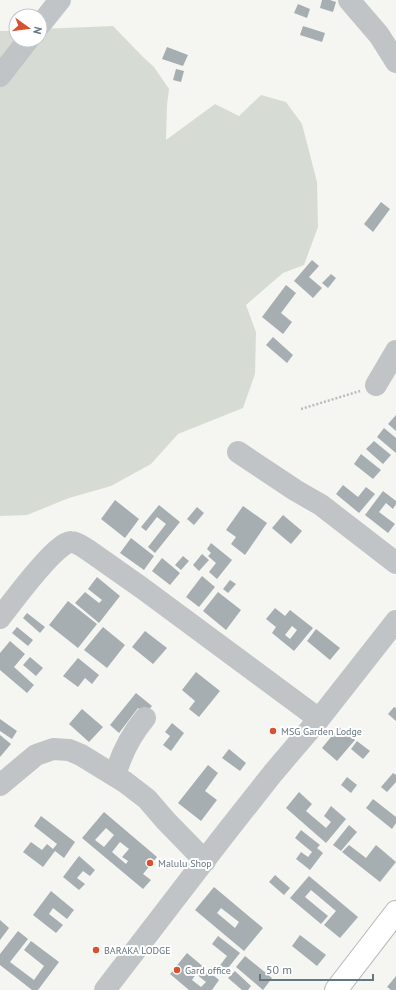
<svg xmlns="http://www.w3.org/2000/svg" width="396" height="990" viewBox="0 0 396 990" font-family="'PT Sans',sans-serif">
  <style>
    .green { fill: #d6dcd3 }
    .building { fill: #a6aeb2; fill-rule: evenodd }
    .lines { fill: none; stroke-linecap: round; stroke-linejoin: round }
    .major-casing { stroke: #b4b8bb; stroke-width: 24 }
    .path { stroke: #b8bbbd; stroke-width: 2.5; stroke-dasharray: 2 2; stroke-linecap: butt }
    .minor { stroke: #c0c4c7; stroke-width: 22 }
    .major { stroke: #fff; stroke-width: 22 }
    .poi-dot { fill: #d9512e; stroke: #fff; stroke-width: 1.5 }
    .labels { text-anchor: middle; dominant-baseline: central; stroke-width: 4; stroke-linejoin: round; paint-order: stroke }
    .poi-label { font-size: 10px; fill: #667681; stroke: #fff; text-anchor: start }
  </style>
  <rect width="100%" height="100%" fill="#f5f5f2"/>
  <path class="green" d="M113,26l30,31 11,10 15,22 -2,16 -1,35 49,-36 24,12 22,-21 25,7 16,22 15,58 1,45 -14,38 -21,8 -37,32 10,27 -1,42 -12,34 -65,26 -27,30 -40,22 -42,12 -42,17 -27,1v-485h16v9h24v-11z"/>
  <path class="building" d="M322,0h8l6,2 -3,10 -13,-4z
    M298,4l12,5 -3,9 -13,-5z
    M303,26l22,7 -3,9 -22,-7z
    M167,47l21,8 -5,11 -21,-7z
    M176,69l8,2 -3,11 -8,-2z
    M381,202l9,7 -17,23 -9,-8z
    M312,260l7,6 -10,11 13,11 -9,10 -19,-17z
    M331,274l5,4 -8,10 -6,-5z
    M286,285l10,8 -15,20 11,9 -9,12 -21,-17z
    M273,337l20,18 -6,8 -21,-18z
    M396,415v16l-8,-7z
    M384,428l12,10v15l-19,-16z
    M374,441l17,14 -8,9 -17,-15z
    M361,454l20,16 -8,9 -19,-15z
    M343,485l15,12 8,-10 9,7 -16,19 -23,-19z
    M383,491l13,10v3l-3,5 -7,-6 -7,9 16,12 -7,9 -23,-18z
    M115,500l24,19 -14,19 -24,-19z
    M159,505l21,17 -25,31 -7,-6 18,-23 -9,-7 -11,14 -5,-4z
    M243,506l24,17 -22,32 -14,-11 5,-7 -10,-7z
    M197,507l7,6 -10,12 -7,-6z
    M283,515l19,16 -11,13 -19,-16z
    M131,538l23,18 -10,14 -24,-17z
    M211,543l21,17 -15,19 -8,-7 7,-9 -8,-7 3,-3 -4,-4z
    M202,554l7,6 -10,11 -6,-6z
    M183,556l6,5 -8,9 -6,-5z
    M162,558l18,15 -10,12 -18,-14z
    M202,576l13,11 -16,20 -13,-10z
    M97,577l23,19 -21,27 -24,-20 10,-11 14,11 3,-3 -14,-11z
    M230,580l6,4 -8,9 -5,-4z
    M218,592l23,18 -15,20 -23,-19z
    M68,601l29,23 -19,24 -29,-23z
    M275,608l10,8 5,-6 23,18 -19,23 -22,-18 4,-6 -10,-8zM292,626l5,4 -7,9 -5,-4z
    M27,613l18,14 -5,6 -17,-15z
    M17,627l16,13 -5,6 -16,-13z
    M103,627l22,18 -18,23 -23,-18z
    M316,629l24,19 -10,12 -23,-19z
    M145,631l22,17 -14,16 -21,-17z
    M10,641l15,13 -11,13 20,18 -7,8 -27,-23v-17z
    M30,657l13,11 -7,8 -13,-11z
    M78,658l21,17 -7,9 -7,-6 -7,9 -15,-11z
    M196,672l24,19 -21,26 -10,-8 6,-8 -13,-11z
    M136,693l16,13 -7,8 -7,-6 -19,25 -9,-8z
    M394,707l2,1v13l-8,-7z
    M82,709l21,18 -14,15 -20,-18z
    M0,719l17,12 -5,8 -12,-8z
    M172,723l12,10 -13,18 -8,-6 7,-9 -5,-4z
    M339,727l16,13 -18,21 -15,-13z
    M0,735l11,9 -11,13z
    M357,741l13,10 -7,8 -12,-10z
    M229,749l17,14 -6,8 -18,-13z
    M208,765l10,8 -13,18 12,9 -16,21 -23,-18z
    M393,773l3,2v7l-9,10 -6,-5z
    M347,777l10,8 -6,8 -10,-8z
    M299,792l13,12 -6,7 20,17 5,-6 -7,-6 7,-10 15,13 -20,24 -40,-35z
    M373,799l23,18v6l-4,6 -26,-21z
    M104,812l53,45 -14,17 8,6 -8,9 -61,-51zM106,828l8,7 -10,12 -9,-7zM120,842l9,7 -7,8 6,4 -2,3 -14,-12z
    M41,816l34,26 -11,16 -9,-7 -12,16 -20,-15 8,-10 11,8 5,-6 6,5 4,-5 -23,-18z
    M349,825l8,7 -16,19 -8,-6z
    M301,830l19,15 -3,3 6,5 -13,17 -14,-11 5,-7 7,5 4,-5 -17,-14z
    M349,845l17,13 10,-13 20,17 -16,20 -38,-30z
    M79,856l16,14 -5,6 -7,-5 -6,7 8,6 -6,6 -16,-13z
    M275,875l15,13 -6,7 -15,-13z
    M309,876l49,41 -18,21 -16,-13 12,-14 -25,-21 -6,7 23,19 -7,8 -31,-26z
    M214,887l49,41 -19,23 -49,-41zM221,908l18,14 -4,6 -18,-15z
    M51,891l23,19 -7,9 -14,-11 -4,6 14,11 -7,8 -23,-18z
    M0,920l9,8 -9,12z
    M18,931l10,8 -18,23 24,18 10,-14 -20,-16 7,-9 28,21 -21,28h-6l-32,-25v-11z
    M300,935l26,20 -9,11 -25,-20z
    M218,936l22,17 -16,20 -6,-5 9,-12 -15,-12z
    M187,953l32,27 -7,10h-23l-19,-16zM196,974l10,8 -5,5 -9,-7z
    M245,956l27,22 -9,12 -27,-23z
    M235,971l16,15 -3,4h-6l-14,-12z
    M396,976v14h-5l-4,-3z"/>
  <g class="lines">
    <defs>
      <path id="major" d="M336,990l60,-78"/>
    </defs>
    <use href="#major" class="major-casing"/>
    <path class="path" d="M301,409l59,-18"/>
    <path class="minor" d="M349,0l30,35 17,27
      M40,25l20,-25
      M0,76l28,-36
      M376,385l20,-34
      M238,452l57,38 26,15 75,58
      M0,618c10,-13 57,-77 71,-76 6,0 12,5 17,8l54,38 177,131
      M115,776c6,-22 15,-40 30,-58
      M0,785l36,-30 17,-6 16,1 12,5 44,27 22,17 19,22 39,40
      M105,990l116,-151 52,-66 46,-54 77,-98"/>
    <use href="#major" class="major"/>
  </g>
  <g class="poi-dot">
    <circle cx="273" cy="731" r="4"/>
    <circle cx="150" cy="863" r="4"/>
    <circle cx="96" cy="950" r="4"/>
    <circle cx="177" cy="970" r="4"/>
  </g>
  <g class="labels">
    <g class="poi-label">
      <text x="281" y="731">MSG Garden Lodge</text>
      <text x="158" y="863">Malulu Shop</text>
      <text x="104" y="950">BARAKA LODGE</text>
      <text x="185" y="970">Gard office</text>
    </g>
  </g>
  <g transform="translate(28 28) rotate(104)"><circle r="19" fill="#ffffff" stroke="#c2c8cd"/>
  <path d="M0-3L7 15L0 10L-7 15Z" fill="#d9512e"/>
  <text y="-6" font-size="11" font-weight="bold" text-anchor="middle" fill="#667681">N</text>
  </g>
  <path d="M260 974v6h113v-6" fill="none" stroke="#667681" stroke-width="2"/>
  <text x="266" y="974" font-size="12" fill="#667681" stroke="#ffffff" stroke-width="3" paint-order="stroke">50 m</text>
</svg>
